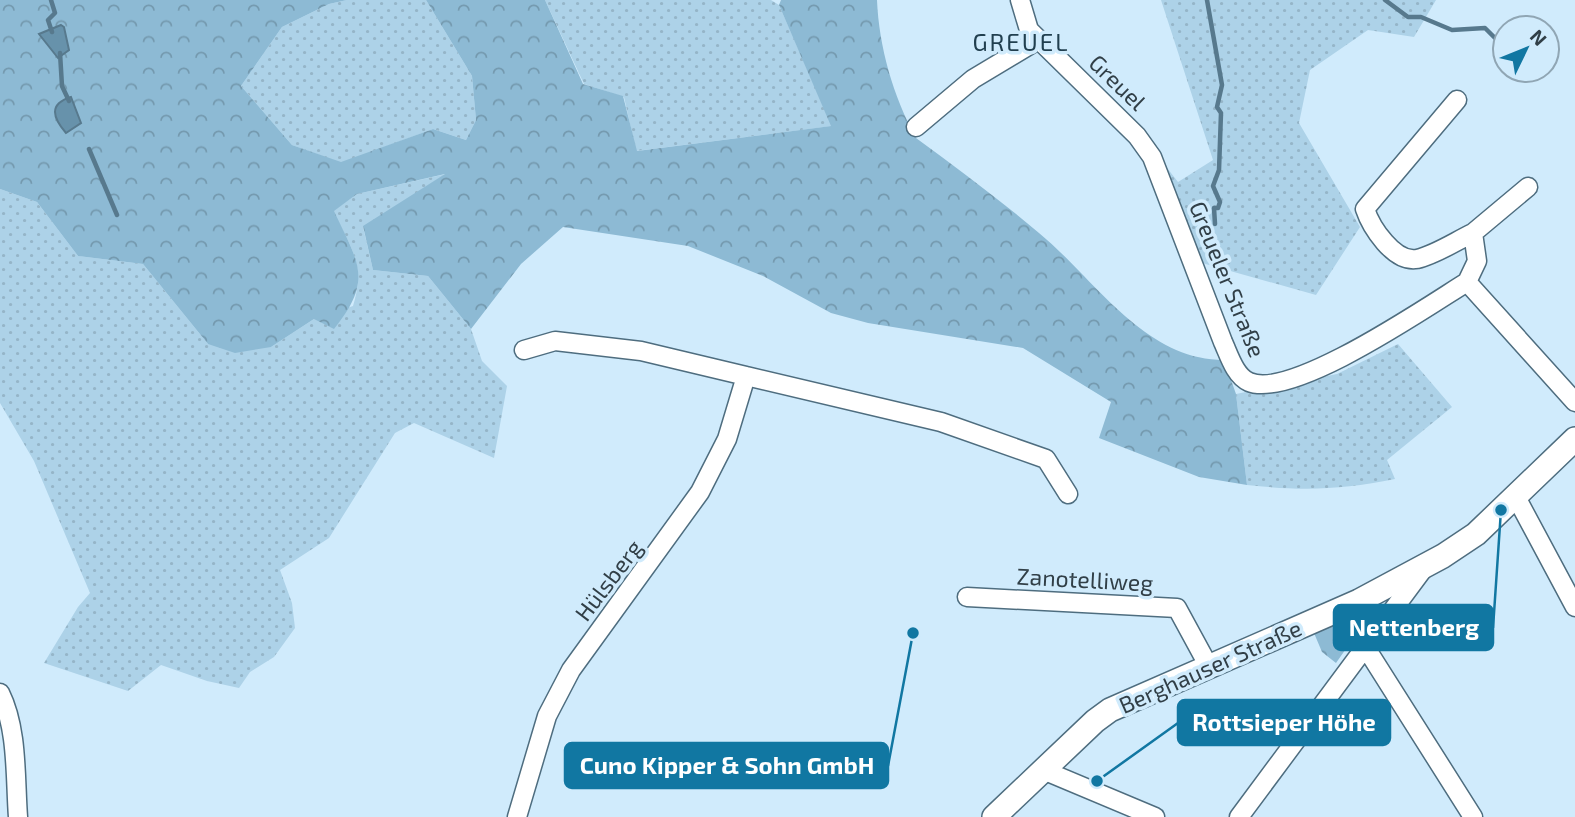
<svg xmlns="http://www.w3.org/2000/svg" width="1575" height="817" viewBox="0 0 1575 817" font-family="'Exo 2',sans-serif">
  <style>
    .grass { fill: url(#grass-dots) }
    .forest { fill: url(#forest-crowns) }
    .water { fill: #6792ab; stroke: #57798d; stroke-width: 2 }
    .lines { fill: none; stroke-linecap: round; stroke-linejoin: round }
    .stream { stroke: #57798d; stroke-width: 4.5 }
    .street-casing { stroke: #4e6d7f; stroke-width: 21 }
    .secondary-casing { stroke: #4e6d7f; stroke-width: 26 }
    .street { stroke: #fff; stroke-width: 18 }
    .secondary { stroke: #fff; stroke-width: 23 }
    .labels { text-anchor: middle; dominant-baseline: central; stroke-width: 7; stroke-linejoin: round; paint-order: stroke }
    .street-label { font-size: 23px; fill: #313f47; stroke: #d0ebfc }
    .neighbourhood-label { font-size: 24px; letter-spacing: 2px; fill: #213f4f; stroke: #d0ebfc }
    .leader { fill: none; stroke: #1177a2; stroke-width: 2.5 }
    .callout-dot { fill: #1177a2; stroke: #d0ebfc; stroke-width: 2.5 }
    .callout { fill: #1177a2; stroke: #1177a2; stroke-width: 2.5 }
    .callout-label { font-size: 24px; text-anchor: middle; font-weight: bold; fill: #fff }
  </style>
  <defs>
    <pattern id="grass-dots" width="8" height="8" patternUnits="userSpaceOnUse" patternTransform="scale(1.75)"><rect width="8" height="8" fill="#add2e8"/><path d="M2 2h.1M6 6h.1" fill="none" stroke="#95b5c8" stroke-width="1.8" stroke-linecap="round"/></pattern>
    <pattern id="forest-crowns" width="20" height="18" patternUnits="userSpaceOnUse" patternTransform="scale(1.75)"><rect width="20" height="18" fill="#8dbad4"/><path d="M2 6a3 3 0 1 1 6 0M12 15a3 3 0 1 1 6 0" fill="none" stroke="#7499ae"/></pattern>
  </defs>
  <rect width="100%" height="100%" fill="#d0ebfc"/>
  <path class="grass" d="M347,0h79l46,76 4,44 -10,20 -33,-11 -92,34 -49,-18 -51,-59 41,-59 47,-23z
    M545,0h226l8,5 53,121 -196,25 -12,-54 -40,-13z
    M1161,0h275l-22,37 -46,-7 -58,40 -11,53 61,104 -44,68 -114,-32 -45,-108 21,27 35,-22z
    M446,174l-83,53 10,43 55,6 43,53 11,32 25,25 -13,72 -80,-35 -19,10 -66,105 -49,32 12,33 3,25 -21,29 -24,15 -11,16 -32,-7 -46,-16 -33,26 -84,-28 34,-56 12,-14 -56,-132 -34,-58v-214l37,13 41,54 65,8 65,80 63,3 43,-28 39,-13c13,-40 -2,-59 -20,-95l24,-17z
    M1398,344l54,63 -65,53 8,19c-53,11 -94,12 -148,6l-11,-91 101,-20z"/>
  <path class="forest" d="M0,0h347l-18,4 -47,23 -41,59 51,59 49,17 92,-33 33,11 10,-20 -4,-44 -46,-76h119l38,84 40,12 14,55 194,-25 -52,-121 2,-5h96c2,47 16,96 39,138 42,31 83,61 123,95 56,46 105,127 185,127l12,34 11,91 -48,-8 -100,-39 12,-36 -88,-54 -155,-25 -37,-10 -68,-37 -75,-30 -125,-19 -42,37 -50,65 -43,-53 -55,-6 -10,-44 82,-52 -88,20 -23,17c24,51 40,69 0,118l-20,-10 -43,28 -36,6 -27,-9 -65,-80 -65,-8 -41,-54 -37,-13z
    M1376,606l-40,57 -14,-11 -8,-19z"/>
  <path class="water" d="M61,25l3,2 5,23 -11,8 -19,-24z
    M71,97l10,26 -15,10c-13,-15 -18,-29 5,-36z"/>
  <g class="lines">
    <path class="stream" d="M51,0l4,13 -7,7 4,12
      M1207,0l15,85 -5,22 4,6 -2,57 -6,16 7,16 -2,6h-4l1,16
      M1385,0l23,17h13l31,13 33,-2 14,14
      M60,53l2,33 7,15
      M89,149l28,66"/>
    <defs>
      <path id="street" d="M1020,0l9,30 108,106 15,21 71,185c6,13 12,34 26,40 43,18 179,-76 218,-100l108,120
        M1457,100l-92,109c6,18 29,54 52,50 18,-4 39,-18 56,-26
        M916,127l57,-48 65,-39
        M1467,282l10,-21 -4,-28 55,-46
        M524,350l31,-9 86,10 105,25
        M1515,495l60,112
        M967,597l210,11 31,57
        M1366,648l107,169
        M0,693c18,36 15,84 18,124
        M1043,770l112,47
        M517,817l30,-101 24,-46 129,-178 27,-53 19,-63 195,46 105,37 22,35
        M1239,817l185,-249"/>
      <path id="secondary" d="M994,817l101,-96 15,-11 249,-109 84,-45 33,-22 99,-95"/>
    </defs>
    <use href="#street" class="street-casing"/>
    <use href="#secondary" class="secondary-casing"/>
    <use href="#street" class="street"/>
    <use href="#secondary" class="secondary"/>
  </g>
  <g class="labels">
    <g class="street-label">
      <text transform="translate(1118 82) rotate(44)">Greuel</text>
      <text transform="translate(1228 279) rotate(68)">Greueler Straße</text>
      <text transform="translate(1085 579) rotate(3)">Zanotelliweg</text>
      <text transform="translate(608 580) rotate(-53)">Hülsberg</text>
      <text transform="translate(1210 666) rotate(-24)">Berghauser Straße</text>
    </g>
    <g class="neighbourhood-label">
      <text x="1021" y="41">GREUEL</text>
    </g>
  </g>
  <path class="leader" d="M1501 510L1493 628M1097 781L1178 723M913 633L888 766"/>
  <g class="callout-dot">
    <circle cx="1501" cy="510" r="7"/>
    <circle cx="1097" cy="781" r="7"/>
    <circle cx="913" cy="633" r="7"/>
  </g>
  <g class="callout">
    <rect x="1334" y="605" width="159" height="45" rx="7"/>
    <rect x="1178" y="700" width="212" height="45" rx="7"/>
    <rect x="565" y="743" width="323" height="45" rx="7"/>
  </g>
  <g class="callout-label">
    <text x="1414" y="636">Nettenberg</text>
    <text x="1284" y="731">Rottsieper Höhe</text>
    <text x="727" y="774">Cuno Kipper &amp; Sohn GmbH</text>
  </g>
  <g transform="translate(1526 49) rotate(47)"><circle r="33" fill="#d0ebfc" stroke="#90a6b4" stroke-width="2"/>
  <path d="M0-5L12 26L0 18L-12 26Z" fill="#1177a2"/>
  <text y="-10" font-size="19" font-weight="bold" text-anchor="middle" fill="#313f47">N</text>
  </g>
</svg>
